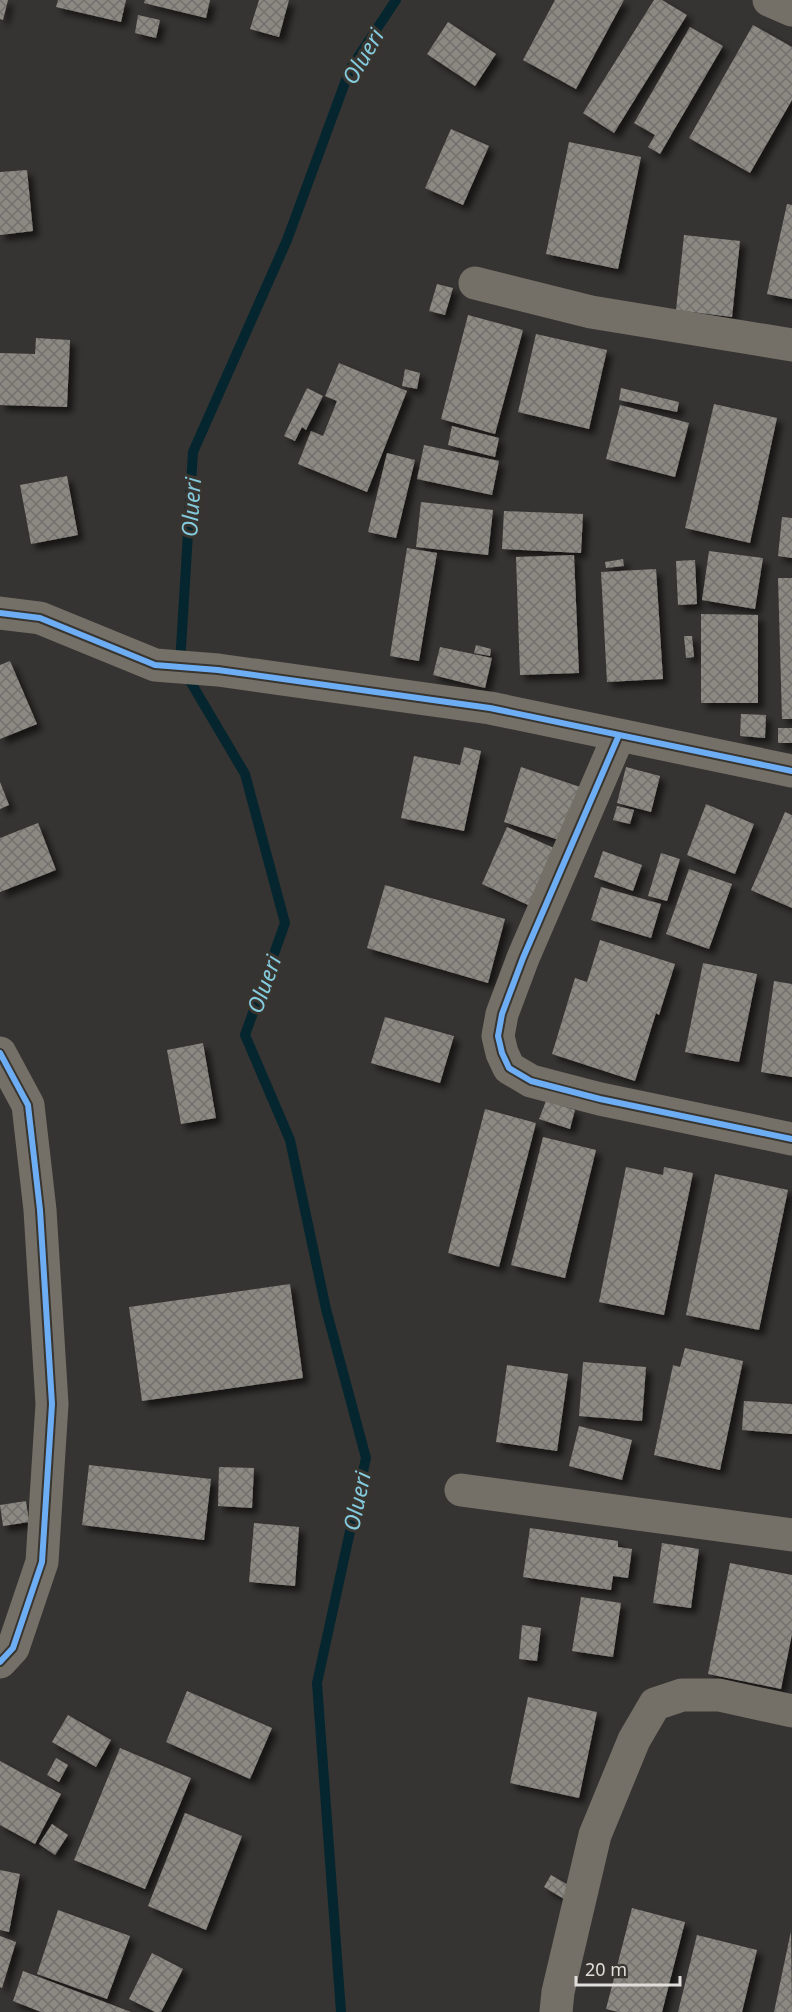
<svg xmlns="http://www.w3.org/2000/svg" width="792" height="2012" viewBox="0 0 792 2012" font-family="'Noto Sans',sans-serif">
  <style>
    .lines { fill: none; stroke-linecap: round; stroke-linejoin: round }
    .stream { stroke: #05262e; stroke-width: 10 }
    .building { fill: url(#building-cross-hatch); filter: url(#shadow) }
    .minor { stroke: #757067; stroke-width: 33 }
    .cycleway-casing { stroke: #383530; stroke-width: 10 }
    .cycleway { stroke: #6dadf4; stroke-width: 6 }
    .labels { text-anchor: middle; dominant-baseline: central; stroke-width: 6; stroke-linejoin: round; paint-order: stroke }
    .water-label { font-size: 22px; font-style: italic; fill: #84cbde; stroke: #383530 }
  </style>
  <defs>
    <pattern id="building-cross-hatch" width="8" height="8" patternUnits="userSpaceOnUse" patternTransform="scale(1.5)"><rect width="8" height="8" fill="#8c8982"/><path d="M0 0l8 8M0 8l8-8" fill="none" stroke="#72706c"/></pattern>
    <filter id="shadow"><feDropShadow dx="5.5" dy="5.5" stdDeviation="3" flood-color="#0009"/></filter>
  </defs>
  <rect width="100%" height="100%" fill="#363432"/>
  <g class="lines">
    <path class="stream" d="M341,2012l-24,-329 49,-225 -40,-149 -36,-169 -45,-105 40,-112 -40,-149 -65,-110 13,-212 94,-212 63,-171 46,-69"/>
  </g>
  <path class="building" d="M0,0h8l-5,20 -3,-1z
    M58,0h68l-5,22 -65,-15z
    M145,0h65l-4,18 -62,-15z
    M259,0h30l-10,37 -29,-8z
    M555,0h69l-48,89 -53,-29z
    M654,0h8l25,15 -73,118 -31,-20z
    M138,15l22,5 -4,18 -21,-5z
    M448,22l48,32 -21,32 -48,-32z
    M753,25l39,22v53l-42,73 -61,-35z
    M690,27l33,19 -63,108 -12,-7 7,-12 -21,-12z
    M451,129l38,17 -26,59 -38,-17z
    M569,142l72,15 -23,112 -72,-15z
    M27,170l6,61 -33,4v-63z
    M787,204l5,1v94l-25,-5z
    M684,235l56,6 -8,76 -56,-7z
    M437,284l16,4 -8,27 -16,-4z
    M468,315l55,15 -28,104 -54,-15z
    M536,334l71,16 -18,79 -71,-17z
    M36,338l34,2 -3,67 -67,-2v-52l35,1z
    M339,363l68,28 -40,101 -69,-28 13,-33 12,5 14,-35 -12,-5z
    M405,369l15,4 -3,16 -15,-3z
    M307,388l16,8 -17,34 -4,-3 -7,14 -11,-5z
    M621,388l58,14 -2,10 -58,-12z
    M714,404l63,14 -27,125 -65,-15z
    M620,405l69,18 -14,54 -69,-18z
    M452,426l47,12 -4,19 -47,-12z
    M424,445l75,16 -7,34 -75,-16z
    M387,453l28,7 -19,78 -28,-6z
    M67,476l11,59 -47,9 -11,-59z
    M421,502l72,8 -5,45 -72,-8z
    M504,511l79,3 -2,39 -79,-4z
    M782,517l10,1v40l-14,-2z
    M407,548l30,5 -18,108 -29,-5z
    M709,551l54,7 -8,51 -53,-9z
    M574,555l5,118 -59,2 -4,-118z
    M623,559l1,7 -18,2 -1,-6z
    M695,560l2,44 -19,1 -2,-44z
    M656,569l7,110 -56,3 -6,-110z
    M778,578h14v141h-10z
    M701,614l57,1v88h-57z
    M684,636h8l2,21 -8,1z
    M476,645l15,4 -1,7 -16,-3z
    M440,647l52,11 -7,30 -52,-13z
    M10,661l27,63 -37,15v-74z
    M741,714l25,1 -1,23 -25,-2z
    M778,728h14v15h-14z
    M464,747l17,4 -17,80 -63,-13 13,-62 46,9z
    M521,767l65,22 -18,54 -64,-21z
    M626,767l34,9 -9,36 -34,-9z
    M0,782l9,23 -9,4z
    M706,804l48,20 -19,50 -48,-19z
    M617,806l17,4 -4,14 -17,-4z
    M785,812l7,3v93l-41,-18z
    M38,823l18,47 -56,22v-54z
    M507,827l58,26 -26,57 -57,-26z
    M603,851l39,14 -9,26 -39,-14z
    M661,853l19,6 -13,42 -19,-5z
    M689,869l43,15 -23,65 -43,-15z
    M385,885l120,34 -17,64 -121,-35z
    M601,887l60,17 -10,34 -60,-18z
    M600,940l75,24 -16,51 -3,-2 -21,68 -83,-27 23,-76 12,4z
    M703,963l54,11 -18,88 -54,-10z
    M774,981l18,3v93l-31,-5z
    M385,1017l69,19 -14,47 -69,-20z
    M203,1043l13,75 -35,6 -14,-74z
    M546,1101l29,9 -5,19 -31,-10z
    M485,1109l51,14 -37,144 -51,-14z
    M543,1137l53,13 -31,128 -54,-13z
    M626,1167l37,8 1,-8 29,6 -29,142 -65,-13z
    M715,1174l73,16 -29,140 -73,-15z
    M290,1284l13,94 -161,23 -13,-94z
    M685,1348l58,13 -23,109 -66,-15 19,-90 7,2z
    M583,1362l63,5 -4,54 -63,-5z
    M507,1365l61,9 -11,77 -61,-9z
    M744,1401l48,3v30l-50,-4z
    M579,1426l53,14 -10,40 -53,-14z
    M89,1465l122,14 -7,61 -122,-15z
    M219,1467l35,1 -2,40 -34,-2z
    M26,1501l3,21 -26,4 -3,-21z
    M254,1523l45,4 -4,59 -46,-4z
    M530,1528l88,13v6l14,2 -4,29 -15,-2 -2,14 -88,-13z
    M662,1543l37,6 -8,59 -38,-5z
    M730,1563l62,12v59l-11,55 -73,-15z
    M581,1597l40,6 -8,54 -41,-6z
    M522,1625l19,3 -4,33 -18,-2z
    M187,1691l85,37 -22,51 -84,-37z
    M528,1697l69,15 -18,86 -69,-15z
    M68,1715l43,25 -15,27 -44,-25z
    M120,1748l71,30 -46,111 -71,-29z
    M56,1758l12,7 -9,17 -12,-7z
    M0,1761l61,33 -26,50 -35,-19z
    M185,1813l57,23 -36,94 -58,-24z
    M52,1824l16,11 -13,20 -16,-11z
    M0,1870l20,4 -11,58 -9,-2z
    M551,1875l26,15 -8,12 -25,-15z
    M632,1908l53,14 -23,90h-44l-12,-3z
    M58,1910l72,26 -23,63 -70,-25z
    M791,1931l1,81h-18z
    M697,1935l60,15 -15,62h-64z
    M0,1936l16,6 -14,46 -2,-1z
    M152,1953l31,16 -22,43h-6l-26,-13z
    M23,1971l108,41h-90l-28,-11z"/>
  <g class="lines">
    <path class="minor" d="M769,0l23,10
      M475,283l116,29 201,33
      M0,613l40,5 115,47 63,5 272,38 302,63
      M619,735l-96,223 -21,56 -4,22 4,17 7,15 22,13 69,18 192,40
      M0,1053l28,52 12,105 12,194 -10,158 -29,86 -13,14
      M461,1490l331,45
      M556,2012l2,-20 37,-157 39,-95 21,-36 27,-9h37l73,16"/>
    <defs>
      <path id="cycleway" d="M0,613l40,5 115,47 63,5 272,38 302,63
        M619,735l-96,223 -21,56 -4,22 4,17 7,15 22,13 69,18 192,40
        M0,1053l28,52 12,105 12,194 -10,158 -29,86 -13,14"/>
    </defs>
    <use href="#cycleway" class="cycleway-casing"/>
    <use href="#cycleway" class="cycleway"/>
  </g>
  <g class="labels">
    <g class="water-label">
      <text transform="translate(362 56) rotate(-60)">Olueri</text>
      <text transform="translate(190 507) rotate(-86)">Olueri</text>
      <text transform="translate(263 984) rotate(-70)">Olueri</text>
      <text transform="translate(356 1501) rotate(-78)">Olueri</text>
    </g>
  </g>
  <path d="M576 1976v9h104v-9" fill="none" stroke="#dfdedb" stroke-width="3"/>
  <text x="585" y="1976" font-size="18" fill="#dfdedb" stroke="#383530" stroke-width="4.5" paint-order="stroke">20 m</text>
</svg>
